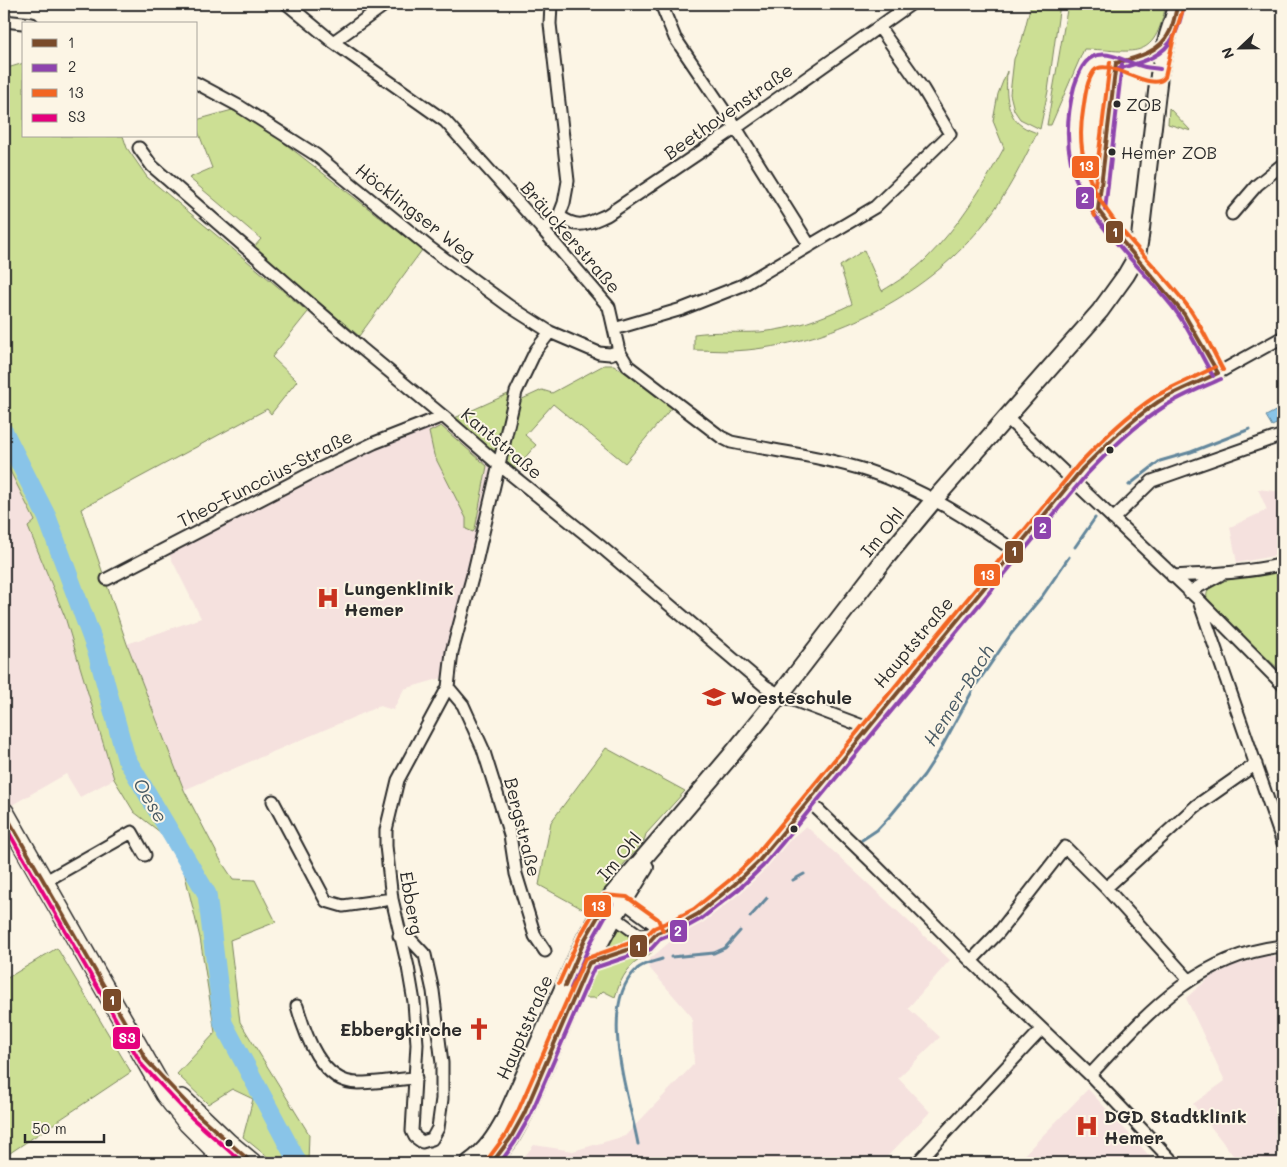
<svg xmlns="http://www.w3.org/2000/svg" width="1287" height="1167" viewBox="0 0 1287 1167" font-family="Mali,sans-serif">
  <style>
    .built { fill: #f5e1de }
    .green { fill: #ccdf94; stroke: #7c8560 }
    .water { fill: #89c4e8; stroke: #63879c }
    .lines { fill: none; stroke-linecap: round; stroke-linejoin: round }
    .stream { stroke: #63879c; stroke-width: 3 }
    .river { stroke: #89c4e8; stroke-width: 19 }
    .minor-casing { stroke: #2b2b2b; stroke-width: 15 }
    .secondary-casing { stroke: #2b2b2b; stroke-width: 20 }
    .primary-casing { stroke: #2b2b2b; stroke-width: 22 }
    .minor { stroke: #fcf5e5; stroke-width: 11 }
    .secondary { stroke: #fcf5e5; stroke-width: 16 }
    .primary { stroke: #fcf5e5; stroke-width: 19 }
    .bus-1-casing { stroke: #fcf5e5; stroke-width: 8 }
    .bus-2-casing { stroke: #fcf5e5; stroke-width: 8 }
    .bus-3-casing { stroke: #fcf5e5; stroke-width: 8 }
    .bus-4-casing { stroke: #fcf5e5; stroke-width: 8 }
    .bus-1 { stroke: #7a4b2a; stroke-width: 4 }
    .bus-2 { stroke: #8e44ad; stroke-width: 4 }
    .bus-3 { stroke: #f26522; stroke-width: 4 }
    .bus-4 { stroke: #e5007d; stroke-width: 4 }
    .bus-dot { fill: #2b2b2b; stroke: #fcf5e5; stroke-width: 2 }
    .labels { text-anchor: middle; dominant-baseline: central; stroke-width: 4; stroke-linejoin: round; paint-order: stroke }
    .bus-label { font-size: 17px; fill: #2b2b2b; stroke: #fcf5e5; text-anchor: start }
    .street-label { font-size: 18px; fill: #2b2b2b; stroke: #fcf5e5 }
    .poi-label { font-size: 18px; font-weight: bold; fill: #2b2b2b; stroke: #fcf5e5; text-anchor: start }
    .water-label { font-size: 19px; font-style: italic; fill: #475964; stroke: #fcf5e5 }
    .line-badge { stroke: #fcf5e5; stroke-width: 2 }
    .badge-label { font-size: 14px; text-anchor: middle; font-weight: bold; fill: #fff }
  </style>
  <rect width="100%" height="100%" fill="#fcf5e5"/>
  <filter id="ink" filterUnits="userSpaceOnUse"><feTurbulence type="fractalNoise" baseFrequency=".02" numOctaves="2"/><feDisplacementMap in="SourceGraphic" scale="10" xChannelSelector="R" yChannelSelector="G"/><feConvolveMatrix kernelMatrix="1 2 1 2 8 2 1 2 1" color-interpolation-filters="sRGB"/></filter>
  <g filter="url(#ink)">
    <path class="built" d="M439,422l56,48 -24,107 -29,101 -38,11 -11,21 -13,-4 -196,84 -57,-146 74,-26 -32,-64 207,-106z
      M4,459l31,63 -7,5 37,90 49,162 -34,18 -14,-23 -54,31 -8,-15z
      M1258,489l25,3v62l-46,9 -7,-36 37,-17z
      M806,826l144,134 -42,48 32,29 -42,41 32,34 -49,51h-362l15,-18 39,6 52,-15 69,-72 -2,-47 -47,-54z
      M1265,956h18v207h-44l-46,-59 32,-23 -39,-83 24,-21 25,-12z
      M1088,1089l68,74h-140z"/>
    <path class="green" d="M1031,4h29l-12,87 -8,38 -20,-10 -6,-9 -4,-16 4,-35 8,-19z
      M1068,4h98c-12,60 -32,46 -82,45l-33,76h-4z
      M24,63v73h99l4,12 20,29 161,135 -36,45 25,24 -26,33 -4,-5 -186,100 46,135 57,146 37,71 12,18 22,1 21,42 -46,18 10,82 69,112 -1,29h-33l-32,-26 10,-38 -21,-10 -24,15 -31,-30 38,-41 -15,-95 -16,-67 -24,-39 -26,-20 -20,-33 -49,-162 -37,-90 7,-6 -31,-62v-390z
      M1007,71c-1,17 -2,44 15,55 4,3 10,5 15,7 -15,31 -30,61 -51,88 -56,72 -148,120 -239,129 -17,2 -35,0 -53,0v-16c22,-3 44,-1 66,-2 33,-3 63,-14 92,-28l-12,-38 24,-16 18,41c15,-9 32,-20 44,-32 32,-32 57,-72 78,-111l-11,-27 5,-27z
      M1169,108l22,23 -23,-7z
      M236,109l25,16 161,125 -63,86 -105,-89 7,-8 -72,-61 23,-10 -16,-42v-6z
      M604,365h10l59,41 -48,57 -72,-59 -28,31 11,10 -23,26 -12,-9 17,-61 24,-11 10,3z
      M508,394h5l-16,67 -48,-43 8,-1z
      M441,426l46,40 -12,63 -2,3 -7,-3v-11l-32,-63 -5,-23z
      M1283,569v104l-76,-71c-1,-8 0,-13 6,-19z
      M606,748l79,43 -39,43 -2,7 -21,24 -33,48 -51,-28 12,-63z
      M613,923l43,26c-6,6 -11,7 -17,11 -14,9 -19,22 -24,37l-12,-6 -7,7h-18z
      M57,948l74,124 -127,85v-177z"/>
    <path class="water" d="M1283,407v14l-11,5 -6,-10z"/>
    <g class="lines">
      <path class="stream" d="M1129,485l31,-24 31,-9 59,-23
        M1075,547l20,-29
        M862,840l15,-10 14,-15 33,-40 15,-23 35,-64 37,-54 32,-39 26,-38
        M793,880l11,-6
        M750,917l17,-19
        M671,957l43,-4 11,-5 15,-17
        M638,1144c-8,-45 -42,-138 -1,-175 7,-6 16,-7 25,-10"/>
      <path class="river" d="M4,432l43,85 50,135 29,106 81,136 16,129 75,140"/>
      <defs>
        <path id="minor" d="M287,4l46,38 112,79 98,109 66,77 10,44 9,15 93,71 10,5c45,9 94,15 137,29 53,17 102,49 147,80
          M661,4l14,34 61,90 74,118
          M4,21l28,3
          M333,42l53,-38
          M196,83l43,23 77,49 114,93 79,58 41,26 49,21 11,1 9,-3
          M139,148l13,18 209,182 82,68 55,48 101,81 166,141 15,9 88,33
          M1232,214l25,-29 26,-21
          M559,216c20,14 27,8 48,-1l129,-87 175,-124
          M543,230l16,-14 5,-13 4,-22 -18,-157 1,-20
          M1137,256l44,52 37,65
          M614,329l68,-20 61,-24 132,-78 75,-73 -27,-45 -44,-62
          M1007,418l191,181 85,86
          M1113,519l39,-38 131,-46
          M1172,576c37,-2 76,-3 111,-12
          M107,579l210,-109 57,-27 69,-27
          M1189,592l31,-17
          M1200,604l83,239
          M448,687l15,18 20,44 27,86 6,39 19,62 10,15
          M273,801l53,100 17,5 49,-7
          M809,801l63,61 99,99 119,114 84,88
          M44,882l88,-50 13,23
          M1106,888l90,-82 60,-42
          M618,901l6,1 30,22 3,9
          M611,910l3,7 25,18c9,-1 18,-2 27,-4 40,-14 86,-62 113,-94l293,-357 33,-36 21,-17 34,-25 58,-29 65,-36
          M399,936l11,3 15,16 8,36 9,72v36l-4,29 -6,11 -10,3 -7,-5 -3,-6 5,-87 -3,-42 -6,-35 -16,-68 -6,-53v-16l12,-50 50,-93 4,-35 22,-81 42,-179 20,-42 14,-18
          M971,961l28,-29 66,-85 41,41 83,92
          M589,963l59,-20 9,-10
          M297,1006c8,28 24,77 61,77 19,0 39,-4 58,-5
          M1090,1075c56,-60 106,-120 193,-129
          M917,1163l125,-134"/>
        <path id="secondary" d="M469,1163c17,-12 27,-27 37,-46l79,-178 22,-38 121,-142 52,-64 104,-135 49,-59 167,-190 26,-36 11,-19 3,-19 19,-162 9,-40 10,-31
          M492,1163l18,-24 14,-25 65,-151 25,-46 31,-50"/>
        <path id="primary" d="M4,812l161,282 23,29 40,40
          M182,1099l46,44 24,20"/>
      </defs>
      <use href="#minor" class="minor-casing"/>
      <use href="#secondary" class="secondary-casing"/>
      <use href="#primary" class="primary-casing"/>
      <use href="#minor" class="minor"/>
      <use href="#secondary" class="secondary"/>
      <use href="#primary" class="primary"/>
      <defs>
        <path id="bus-1" d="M1116,63l-18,147 19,25 67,79 34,59
          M1116,63c20,-5 45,-11 54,-32 4,-8 5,-18 8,-27
          M4,812l143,249 50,53 55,49
          M565,986l20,-47 22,-38
          M492,1163l18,-24 14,-25 65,-151 59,-20 9,-10 21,-8 20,-11 37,-30 23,-22 21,-25 303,-368c24,-24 48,-48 76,-67 19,-12 40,-19 60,-29"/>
        <path id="bus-2" d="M1118,69c21,-6 45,-11 56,-33 5,-9 7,-20 10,-30
          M1160,69c-5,-1 -10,-1 -15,-2 -16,-3 -31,-15 -47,-12 -15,3 -20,20 -24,32 -28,108 43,149 101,223 15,20 25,44 38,66
          M1105,210l17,-146
          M571,988l20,-46 21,-38
          M500,1163l15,-21 15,-26 64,-148 57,-19 10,-11 20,-8 20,-11 38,-30 24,-23 21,-25 303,-367c23,-24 47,-48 75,-66 18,-12 39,-20 59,-29"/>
        <path id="bus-3" d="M1184,6l-10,31 -9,40c-13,18 -58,-22 -71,-6 -8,11 -9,27 -11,40 -15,87 57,132 103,193 15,20 25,44 37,66
          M1095,216l-3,-7 18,-147
          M559,983l21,-47 24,-41 23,2 31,22 5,12
          M488,1159l17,-23 13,-25 67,-152 59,-21 10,-10 21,-9 19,-10 37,-30 22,-21 21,-25 304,-368c24,-25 49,-50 78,-69 19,-11 40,-19 59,-29"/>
        <path id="bus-4" d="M4,824l138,241 50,53 51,45"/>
      </defs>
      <use href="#bus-1" class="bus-1-casing"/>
      <use href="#bus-2" class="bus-2-casing"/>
      <use href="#bus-3" class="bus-3-casing"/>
      <use href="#bus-4" class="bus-4-casing"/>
      <use href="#bus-1" class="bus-1"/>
      <use href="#bus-2" class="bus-2"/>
      <use href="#bus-3" class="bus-3"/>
      <use href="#bus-4" class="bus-4"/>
    </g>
  </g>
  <defs>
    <symbol id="hospital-bare" viewBox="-9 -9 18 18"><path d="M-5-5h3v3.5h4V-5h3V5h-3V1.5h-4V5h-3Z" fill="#c8321e" stroke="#fcf5e5" stroke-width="2.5" paint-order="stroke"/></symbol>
    <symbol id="school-bare" viewBox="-9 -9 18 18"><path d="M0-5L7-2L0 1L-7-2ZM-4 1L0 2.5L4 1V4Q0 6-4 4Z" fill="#c8321e" stroke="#fcf5e5" stroke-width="2.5" paint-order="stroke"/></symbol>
    <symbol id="church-bare" viewBox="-9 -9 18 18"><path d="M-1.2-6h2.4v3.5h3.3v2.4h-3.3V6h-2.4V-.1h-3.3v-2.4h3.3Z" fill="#c8321e" stroke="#fcf5e5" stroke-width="2.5" paint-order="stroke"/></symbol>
  </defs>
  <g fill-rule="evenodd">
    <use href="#hospital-bare" x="312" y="582" width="32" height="32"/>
    <use href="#school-bare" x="698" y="681" width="32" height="32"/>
    <use href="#church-bare" x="463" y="1013" width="32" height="32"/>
    <use href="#hospital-bare" x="1071" y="1110" width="32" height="32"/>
  </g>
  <g class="bus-dot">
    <circle cx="1117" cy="104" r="4.5"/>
    <circle cx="1112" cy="152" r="4.5"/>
    <circle cx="1110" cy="450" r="4.5"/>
    <circle cx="794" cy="829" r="4.5"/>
    <circle cx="229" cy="1143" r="4.5"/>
  </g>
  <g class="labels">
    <g class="bus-label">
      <text x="1126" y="104">ZOB</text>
      <text x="1121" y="152">Hemer ZOB</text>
    </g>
    <g class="street-label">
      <text transform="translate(728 111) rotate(-35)">Beethovenstraße</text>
      <text transform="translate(416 212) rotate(38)">Höcklingser Weg</text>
      <text transform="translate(571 237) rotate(49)">Bräuckerstraße</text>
      <text transform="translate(502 443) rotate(40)">Kantstraße</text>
      <text transform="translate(265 478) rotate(-27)">Theo-Funccius-Straße</text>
      <text transform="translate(882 532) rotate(-51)">Im Ohl</text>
      <text transform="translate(913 642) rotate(-50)">Hauptstraße</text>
      <text transform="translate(523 827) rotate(76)">Bergstraße</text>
      <text transform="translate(619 856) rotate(-50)">Im Ohl</text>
      <text transform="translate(412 903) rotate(80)">Ebberg</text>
      <text transform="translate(524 1027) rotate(-66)">Hauptstraße</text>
    </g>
    <g class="poi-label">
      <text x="344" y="588">Lungenklinik<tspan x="344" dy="21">Hemer</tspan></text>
      <text x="731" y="697">Woesteschule</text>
      <text x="462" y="1029" text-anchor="end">Ebbergkirche</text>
      <text x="1104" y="1116">DGD Stadtklinik<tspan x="1104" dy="21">Hemer</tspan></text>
    </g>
    <g class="water-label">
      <text transform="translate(958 695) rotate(-58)">Hemer-Bach</text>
      <text transform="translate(151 800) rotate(59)">Oese</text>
    </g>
  </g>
  <g class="line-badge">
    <rect x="1071" y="155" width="29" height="24" rx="5" fill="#f26522"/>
    <rect x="1075" y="186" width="20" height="24" rx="5" fill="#8e44ad"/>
    <rect x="1105" y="220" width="19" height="24" rx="5" fill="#7a4b2a"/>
    <rect x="1033" y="516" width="19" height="24" rx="5" fill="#8e44ad"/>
    <rect x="1004" y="540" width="20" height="24" rx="5" fill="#7a4b2a"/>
    <rect x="973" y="563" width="28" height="24" rx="5" fill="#f26522"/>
    <rect x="583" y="894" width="29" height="24" rx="5" fill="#f26522"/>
    <rect x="669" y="919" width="19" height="24" rx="5" fill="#8e44ad"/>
    <rect x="629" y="934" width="19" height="24" rx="5" fill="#7a4b2a"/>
    <rect x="102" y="988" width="20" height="24" rx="5" fill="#7a4b2a"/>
    <rect x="112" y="1026" width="29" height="24" rx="5" fill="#e5007d"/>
  </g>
  <g class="badge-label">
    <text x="1086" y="171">13</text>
    <text x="1085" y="203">2</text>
    <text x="1115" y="237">1</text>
    <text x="1043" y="533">2</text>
    <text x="1014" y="556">1</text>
    <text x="987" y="580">13</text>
    <text x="598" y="911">13</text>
    <text x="678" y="936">2</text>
    <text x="638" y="951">1</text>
    <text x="112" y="1005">1</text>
    <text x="127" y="1043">S3</text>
  </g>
  <rect width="1287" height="1167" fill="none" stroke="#fcf5e5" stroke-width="20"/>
  <rect x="10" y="10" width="1267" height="1147" fill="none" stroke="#2b2b2b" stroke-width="2" filter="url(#ink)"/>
  <rect x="22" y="22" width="175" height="115" fill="#fcf5e5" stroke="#a8a49b"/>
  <rect x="32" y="39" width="25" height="8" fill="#7a4b2a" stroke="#a8a49b"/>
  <text x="68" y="48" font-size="15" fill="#2b2b2b">1</text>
  <rect x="32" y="64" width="25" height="8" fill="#8e44ad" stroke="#a8a49b"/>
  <text x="68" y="72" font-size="15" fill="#2b2b2b">2</text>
  <rect x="32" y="89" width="25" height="8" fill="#f26522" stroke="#a8a49b"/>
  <text x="68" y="98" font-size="15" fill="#2b2b2b">13</text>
  <rect x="32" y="114" width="25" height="8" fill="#e5007d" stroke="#a8a49b"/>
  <text x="68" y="122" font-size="15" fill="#2b2b2b">S3</text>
  <g transform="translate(1240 48) rotate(248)" stroke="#fcf5e5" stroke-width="4" paint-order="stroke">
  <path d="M0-4L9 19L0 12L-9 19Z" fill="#2b2b2b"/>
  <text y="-8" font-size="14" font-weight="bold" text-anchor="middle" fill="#2b2b2b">N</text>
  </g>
  <path d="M25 1134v8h79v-8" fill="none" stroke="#2b2b2b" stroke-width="2.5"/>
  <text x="32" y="1134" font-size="15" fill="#2b2b2b" stroke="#fcf5e5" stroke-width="4" paint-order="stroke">50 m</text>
</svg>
